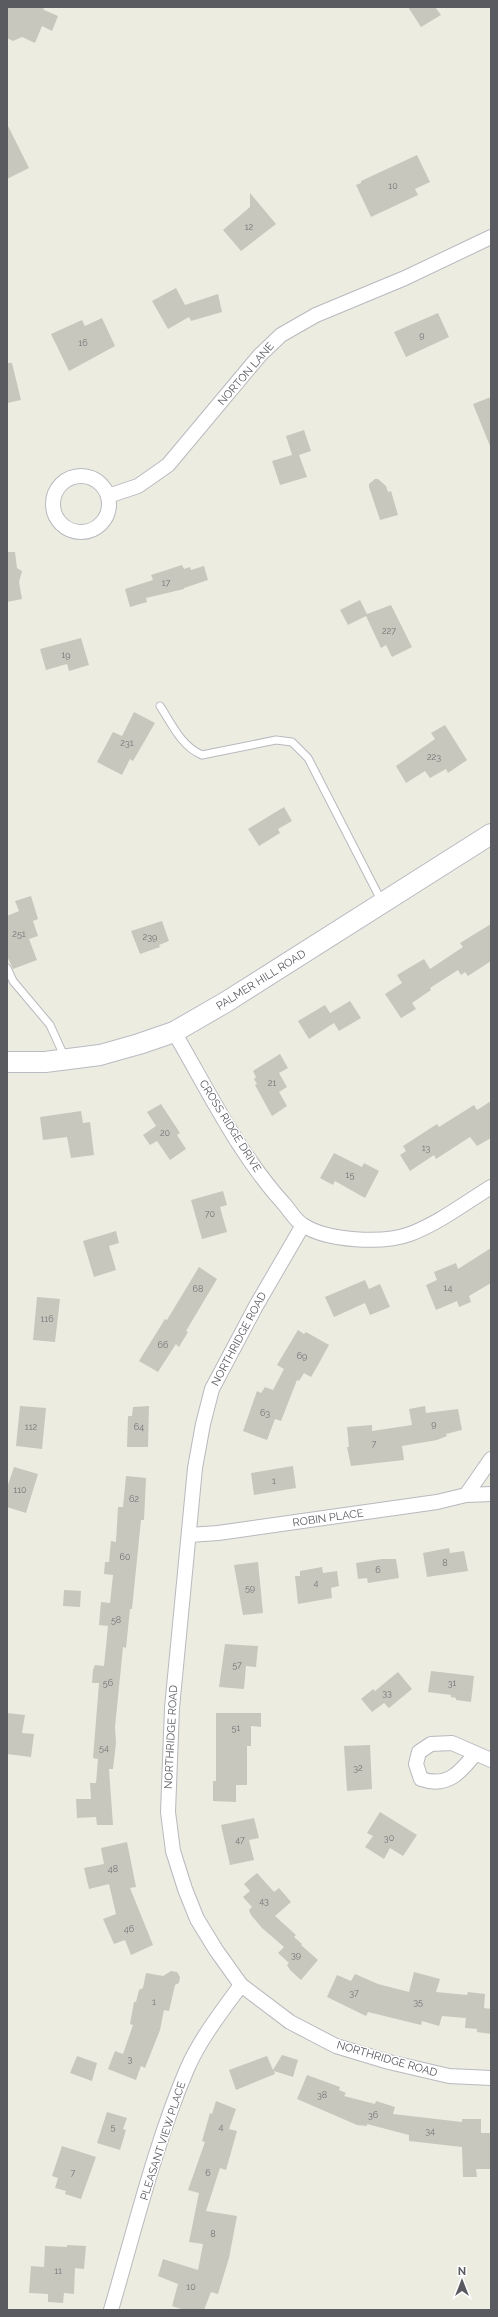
<svg xmlns="http://www.w3.org/2000/svg" width="498" height="2317" viewBox="0 0 498 2317" font-family="Raleway,sans-serif">
  <style>
    .building { fill: #c7c7bd }
    .lines { fill: none; stroke-linecap: round; stroke-linejoin: round }
    .service-casing { stroke: #b8b9bf; stroke-width: 9 }
    .minor-casing { stroke: #b8b9bf; stroke-width: 16 }
    .secondary-casing { stroke: #b9bbc2; stroke-width: 22 }
    .service { stroke: #fff; stroke-width: 7 }
    .minor { stroke: #fff; stroke-width: 14 }
    .secondary { stroke: #fff; stroke-width: 20 }
    .labels { text-anchor: middle; dominant-baseline: central; stroke-width: 3; stroke-linejoin: round; paint-order: stroke }
    .number-label { font-size: 9px; fill: #747678 }
    .street-label { font-size: 11px; fill: #595b61; stroke: #fff }
  </style>
  <rect width="100%" height="100%" fill="#ecece1"/>
  <path class="building" d="M7,7h36l1,3 14,6 -6,15 -10,-5 -7,17 -13,-6 -9,4 -6,-3z
    M408,7h27l6,8 -20,12z
    M7,124l22,44 -22,11z
    M417,155l13,27 -15,7 3,6 -47,22 -15,-32 5,-2v-2z
    M250,193l26,31 -35,27 -18,-21 27,-23z
    M176,288l9,17 33,-11 4,18 -31,9 -2,-4 -21,12 -16,-28z
    M438,313l11,24 -43,20 -12,-25z
    M102,318l13,28 -46,25 -18,-37 31,-14 3,6z
    M7,363h5l9,37 -14,3z
    M491,397v49h-1l-17,-42z
    M304,430l7,21 -12,4 8,22 -27,8 -8,-24 20,-6 -6,-19z
    M375,479h3l8,7 2,6 3,-1 7,24 -18,5 -11,-33v-3z
    M7,552h8l2,16 5,3 -3,11 3,17 -15,3z
    M182,565l2,4 6,-2 1,3 13,-4 4,14 -24,8v1l-38,9 1,4 -17,5 -5,-18 28,-9 -2,-5z
    M360,600l7,14 24,-9 21,42 -20,10 -6,-12 -5,3 -15,-32 -18,9 -8,-15z
    M81,638l8,27 -20,6 -2,-7 -21,6 -6,-21z
    M134,712l21,11 -22,38 -3,-2 -8,16 -25,-13 16,-30 9,4z
    M445,725l22,35 -19,13 -2,-4 -16,9 -5,-7 -19,12 -10,-17 39,-27 -4,-6z
    M284,807l8,14 -14,8 2,4 -21,13 -11,-17z
    M31,896l7,23 -5,2 5,15 -9,3 8,21 -24,9 -6,-13v-40l12,-5 -4,-10z
    M162,921l7,20 -10,4 1,2 -20,7 -9,-23z
    M491,924v37l-23,15 -3,-4 -4,3 -3,-5 -28,18 1,2 -19,13 4,6 -15,9 -16,-24 17,-11 -5,-8 27,-16 6,10 33,-22 -3,-4z
    M350,1001l11,17 -22,13 -5,-8 -25,16 -11,-18 27,-16 5,8z
    M280,1054l8,14 -9,5 8,14 -8,5 8,14 -15,10 -17,-31 2,-1 -3,-5 2,-2 -3,-6z
    M491,1101v37l-14,8 -7,-9 -34,22 -2,-4 -24,16 -10,-16 6,-4 -3,-5 34,-22 2,3 35,-22 3,5z
    M161,1104l19,29 -3,2 9,14 -16,11 -13,-19 -7,4 -7,-10 13,-9 -9,-14z
    M81,1111l2,12 7,-1 4,33 -23,3 -4,-21 -24,3 -3,-23z
    M334,1153l28,14 2,-4 15,8 -14,27 -30,-17 -2,4 -13,-7z
    M223,1191l4,14 -7,2 7,25 -25,7 -11,-39z
    M116,1231l3,12 -10,3 7,24 -22,7 -11,-36z
    M491,1248v35l-22,13 2,6 -12,5 -2,-6 -21,9 -10,-25 11,-5 -3,-8 22,-9 2,6z
    M199,1267l18,12 -31,52 2,1 -9,15 -3,-3 -18,28 -19,-11 26,-42 2,1z
    M365,1280l4,9 11,-5 10,23 -20,8 -5,-12 -31,14 -9,-20z
    M37,1297l23,2 -5,43 -22,-2z
    M298,1330l6,4 2,-2 23,13 -11,20 -7,12 -7,-4 -5,8 -2,-1 -16,41 -6,-2 -8,21 -24,-9 14,-40 4,2 4,-6 8,3 11,-21 -7,-4z
    M20,1406l26,2 -4,41 -26,-3z
    M149,1406l-1,41h-21l1,-31h4l1,-9z
    M425,1406l1,7 32,-4 4,21 -16,4 1,2 -10,4 -35,6 2,14 -53,6 -4,-19h2l-2,-20 25,-2v6l40,-6 -3,-16z
    M293,1466l3,22 -42,7 -3,-22z
    M14,1467l24,7 -12,39 -19,-6v-19z
    M126,1476l20,2 -2,42h-3l-9,89h-2l-4,39 -3,-1 -8,80 1,16 -3,26h-4l4,56h-16l-1,-8 -19,1 -1,-19h15l-1,-16h6l2,-24 -5,-1 6,-75h-7l1,-13 2,-5 9,1 4,-40 -9,-1 2,-23 9,1 3,-28 -9,-1 1,-12h4l2,-21 5,1 2,-35h5z
    M449,1548l1,5 14,-2 4,20 -41,6 -4,-24z
    M382,1559h14l3,19 -31,5 -1,-5 -9,1 -2,-16z
    M258,1562l5,51 -20,2 -9,-50z
    M322,1567l1,6 14,-2 2,15 -8,2 1,10 -34,6 -3,-28h5v-5z
    M64,1590l17,1 -1,16 -17,-1z
    M225,1644l33,2 -2,21 -10,-1 -2,23 -25,-2z
    M431,1671l43,5 -3,26 -15,-2v-2l-5,-1v-2l-23,-3z
    M398,1672l14,17 -23,19 -5,-5 -12,9 -11,-13 12,-10 2,2z
    M7,1713l18,2 -3,18 12,1 -3,23 -24,-3z
    M216,1713h45v14l-10,-1v20h-4v39h-11v17l-23,-1v-20h3z
    M370,1745l2,44 -25,2 -3,-45z
    M380,1812l37,23 -14,21 -13,-8 -6,11 -19,-12 8,-11 -6,-3z
    M254,1818l5,20 -10,2 5,20 -24,5 -9,-40z
    M127,1842l9,45 -6,1 23,57 -22,10 -6,-15 -11,4 -11,-25 13,-5 -7,-30 -20,5 -5,-21 20,-4 -3,-16z
    M257,1873l17,19 5,-4 12,14 -16,14 21,19 -2,2 8,7 -1,1 17,15 -17,20 -11,-10 -3,-5 2,-2 -11,-10 6,-6 -22,-19 -11,-13 -2,-5 3,-3 -9,-10 7,-6 -6,-7z
    M171,1971l6,1 3,5 -1,6 -4,2 -6,26 -5,-1 -4,20 -15,38 -4,-2 -5,14 -28,-11 7,-18 8,3 10,-29 -3,-1 4,-22h2l3,-12 4,-2 3,-15 17,3z
    M414,1972l26,7 -4,13 31,3 1,-3 17,2 -1,14 7,1v25l-14,-2v-3l-12,-1 1,-10 -24,-2 -3,10 -17,-5 -1,4 -53,-13 -2,4 -39,-19 10,-22 14,6 4,-7 23,10 31,8z
    M282,2055l16,5 -5,17 -19,-6 1,3 -39,16 -7,-20 38,-14 6,14z
    M77,2056l20,7 -5,18 -22,-8z
    M307,2075l33,12 -1,3 7,3 -2,3 31,8 1,-3 19,6 -2,7 69,8v-3h19v14h10v36h-15l1,8h-14l-1,-30 -53,-6v-6l-42,-11v2l-10,-1 -60,-26z
    M216,2101l20,8 -7,20 8,2 -11,39 -6,-2 -14,43 31,5 -8,42 -11,36 -7,-2 -7,18h-20l-12,-4 6,-22 -20,-8 5,-17 35,11 5,-26 -14,-2 10,-49 -11,-3 17,-48 -3,-1 8,-28 2,1z
    M107,2112l20,6 -4,11 3,1 -6,20 -23,-7z
    M62,2146l34,11 -15,42 -16,-5 1,-3 -11,-3 3,-10 -6,-2z
    M67,2245l19,1 -2,23 -9,-1 -1,26 -10,-1 -1,10 -15,-1v-8l-19,-1 2,-27 13,1 1,-21 22,1z"/>
  <g class="lines">
    <defs>
      <path id="service" d="M160,706c12,18 21,40 42,49l74,-15 16,2 16,16 74,144
        M7,968l6,13 37,44 15,33"/>
      <path id="minor" d="M53 504a28 28 0 1 1 56 0a28 28 0 1 1-56 0Z
        M108,496l30,-10 30,-21 92,-110 21,-20 35,-20 89,-37 86,-41
        M174,1032c34,58 65,123 111,173 5,6 11,16 18,20 24,16 80,19 107,9 29,-11 55,-31 81,-47
        M303,1225l-47,81 -44,83 -9,35 -8,44 -23,240 -4,104 5,39 12,38 12,30 19,31 25,35 49,37 46,24 53,16 60,14 42,2
        M466,1495l25,-36
        M189,1535l29,-2 219,-31 29,-7 25,-1
        M475,1754c-15,19 -28,34 -54,25l-5,-15 3,-12 12,-8 21,-1 39,17
        M111,2310c23,-78 44,-166 76,-241 13,-30 35,-58 54,-84"/>
      <path id="secondary" d="M7,1062h38l55,-7 39,-11 35,-12 52,-30 265,-168"/>
    </defs>
    <use href="#service" class="service-casing"/>
    <use href="#minor" class="minor-casing"/>
    <use href="#secondary" class="secondary-casing"/>
    <use href="#service" class="service"/>
    <use href="#minor" class="minor"/>
    <use href="#secondary" class="secondary"/>
  </g>
  <g class="labels">
    <g class="number-label">
      <text x="393" y="186">10</text>
      <text x="249" y="227">12</text>
      <text x="422" y="335">9</text>
      <text x="83" y="343">16</text>
      <text x="166" y="583">17</text>
      <text x="389" y="631">227</text>
      <text x="66" y="655">19</text>
      <text x="127" y="743">231</text>
      <text x="434" y="757">223</text>
      <text x="19" y="934">251</text>
      <text x="150" y="937">239</text>
      <text x="272" y="1083">21</text>
      <text x="165" y="1133">20</text>
      <text x="426" y="1148">13</text>
      <text x="350" y="1175">15</text>
      <text x="210" y="1214">70</text>
      <text x="448" y="1288">14</text>
      <text x="198" y="1289">68</text>
      <text x="47" y="1319">116</text>
      <text x="163" y="1345">66</text>
      <text x="302" y="1356">69</text>
      <text x="265" y="1413">63</text>
      <text x="434" y="1424">9</text>
      <text x="31" y="1427">112</text>
      <text x="139" y="1427">64</text>
      <text x="374" y="1444">7</text>
      <text x="274" y="1481">1</text>
      <text x="20" y="1490">110</text>
      <text x="134" y="1499">62</text>
      <text x="125" y="1557">60</text>
      <text x="445" y="1563">8</text>
      <text x="378" y="1570">6</text>
      <text x="316" y="1583">4</text>
      <text x="250" y="1588">59</text>
      <text x="116" y="1620">58</text>
      <text x="237" y="1665">57</text>
      <text x="108" y="1683">56</text>
      <text x="452" y="1683">31</text>
      <text x="387" y="1693">33</text>
      <text x="236" y="1728">51</text>
      <text x="104" y="1748">54</text>
      <text x="358" y="1768">32</text>
      <text x="389" y="1838">30</text>
      <text x="240" y="1840">47</text>
      <text x="113" y="1869">48</text>
      <text x="264" y="1901">43</text>
      <text x="129" y="1929">46</text>
      <text x="296" y="1955">39</text>
      <text x="354" y="1993">37</text>
      <text x="154" y="2002">1</text>
      <text x="418" y="2002">35</text>
      <text x="130" y="2059">3</text>
      <text x="322" y="2095">38</text>
      <text x="373" y="2115">36</text>
      <text x="113" y="2127">5</text>
      <text x="221" y="2127">4</text>
      <text x="430" y="2131">34</text>
      <text x="73" y="2173">7</text>
      <text x="208" y="2173">6</text>
      <text x="213" y="2234">8</text>
      <text x="58" y="2271">11</text>
      <text x="191" y="2287">10</text>
    </g>
    <g class="street-label">
      <text transform="translate(246 374) rotate(-49)">NORTON LANE</text>
      <text transform="translate(261 980) rotate(-32)">PALMER HILL ROAD</text>
      <text transform="translate(230 1126) rotate(58)">CROSS RIDGE DRIVE</text>
      <text transform="translate(239 1339) rotate(-62)">NORTHRIDGE ROAD</text>
      <text transform="translate(328 1518) rotate(-8)">ROBIN PLACE</text>
      <text transform="translate(171 1737) rotate(-87)">NORTHRIDGE ROAD</text>
      <text transform="translate(387 2059) rotate(16)">NORTHRIDGE ROAD</text>
      <text transform="translate(163 2141) rotate(-72)">PLEASANT VIEW PLACE</text>
    </g>
  </g>
  <rect width="498" height="2317" fill="none" stroke="#595b61" stroke-width="16"/>
  <g transform="translate(462 2281)" stroke="#ffffff" stroke-width="3" paint-order="stroke">
  <path d="M0-3L7 15L0 10L-7 15Z" fill="#595b61"/>
  <text y="-6" font-size="11" font-weight="bold" text-anchor="middle" fill="#595b61">N</text>
  </g>
</svg>
